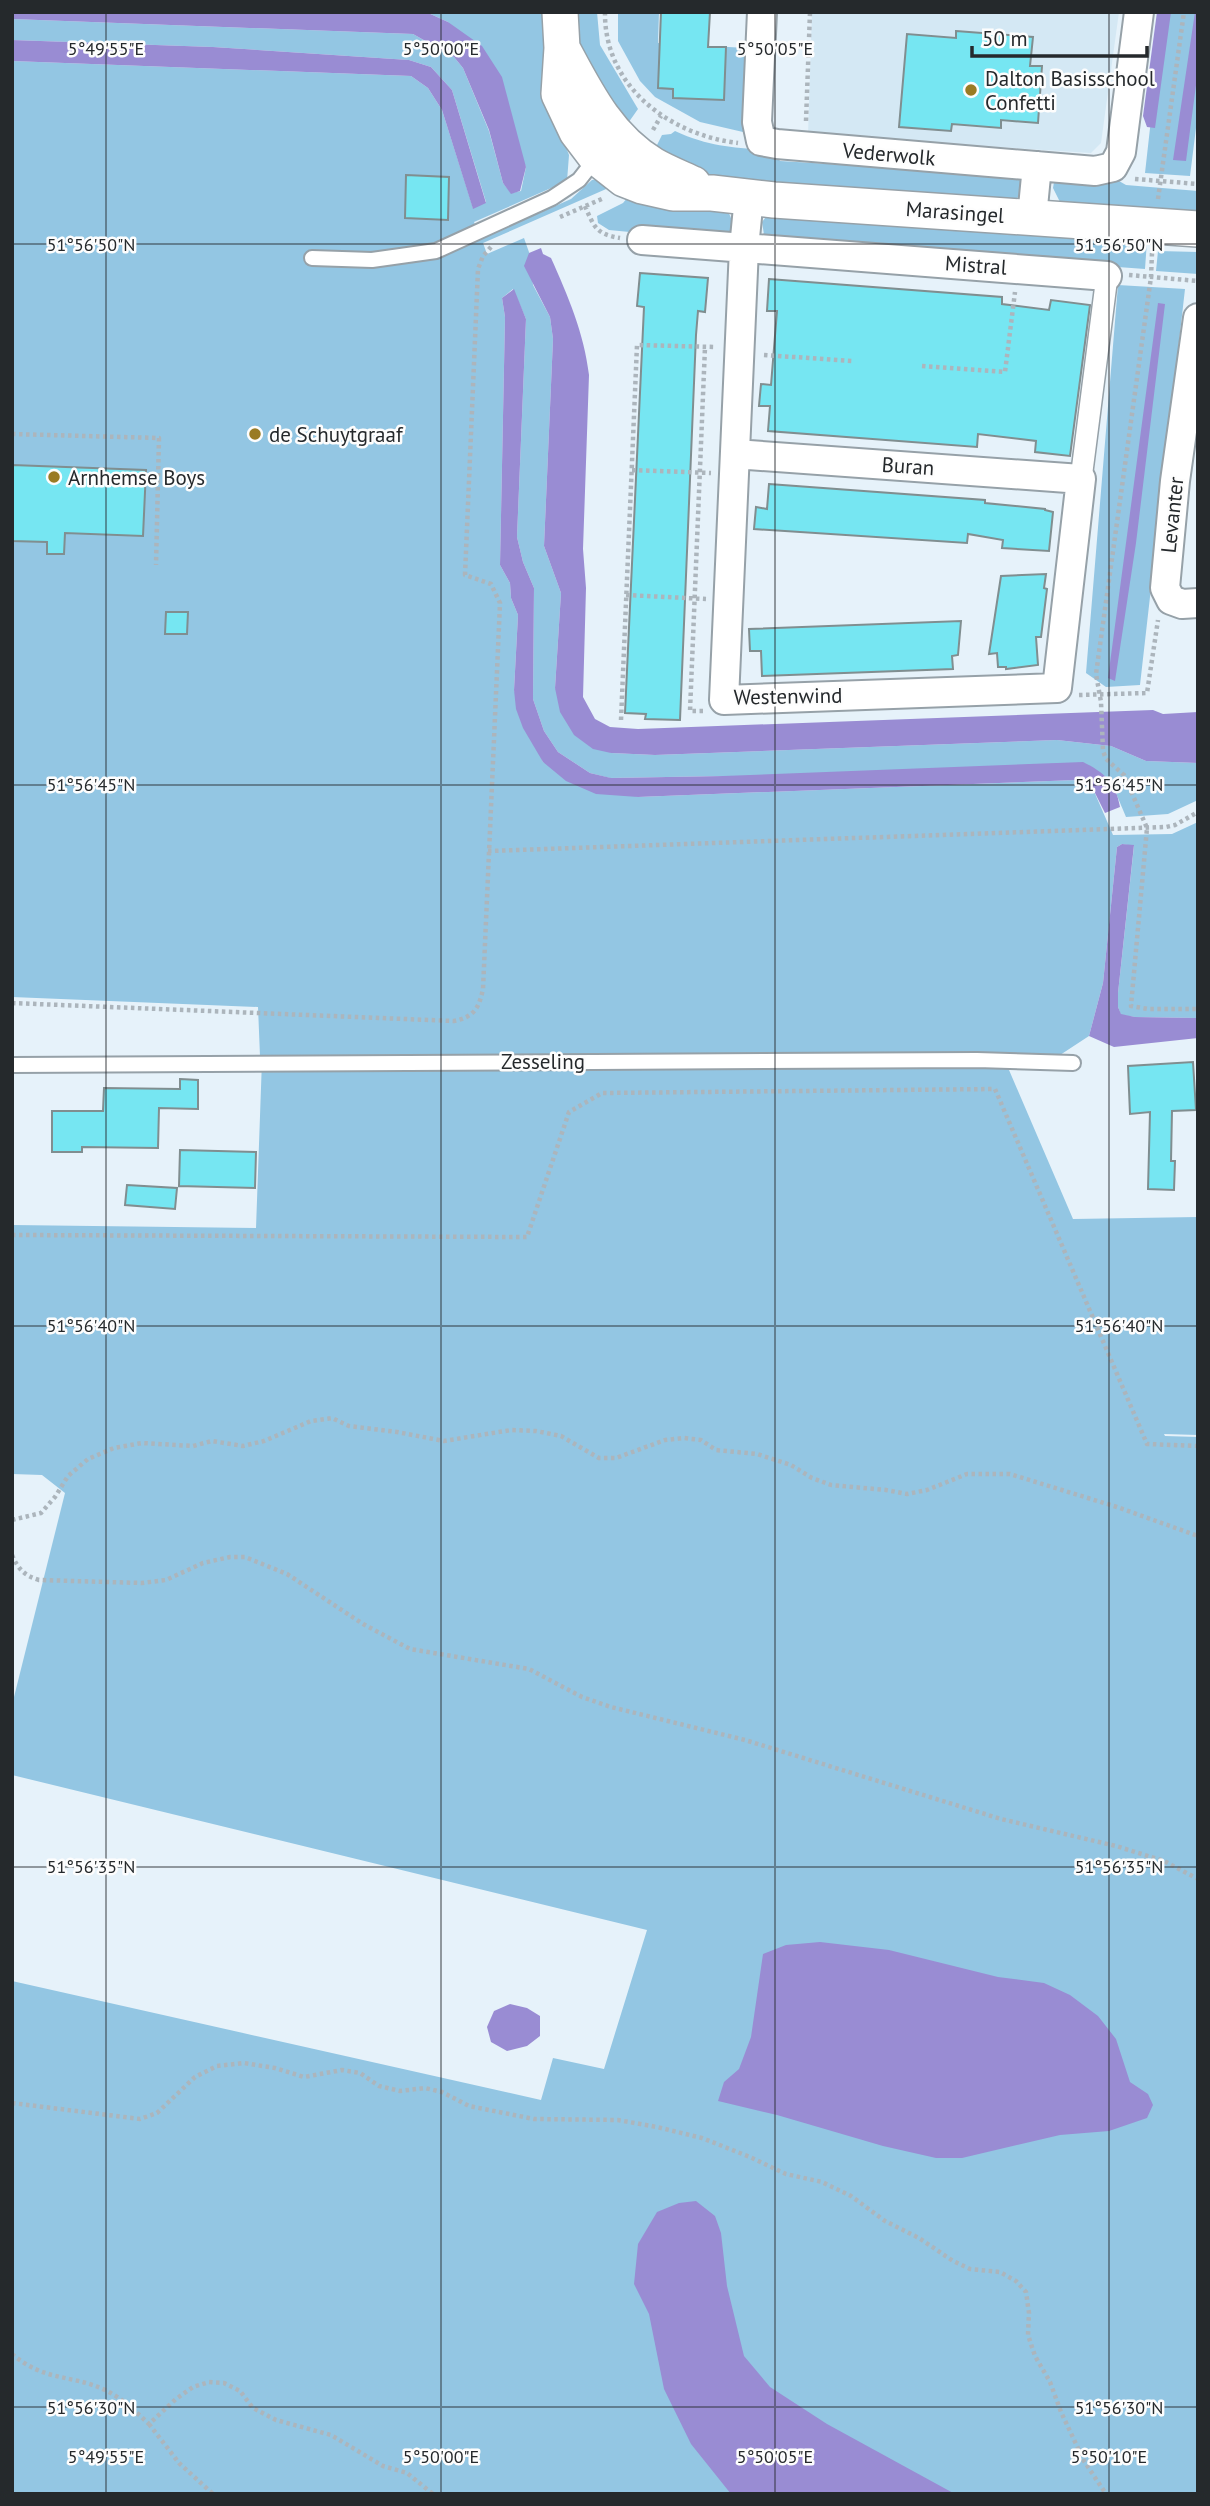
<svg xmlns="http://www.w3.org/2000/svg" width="1210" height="2506" viewBox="0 0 1210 2506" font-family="'PT Sans',sans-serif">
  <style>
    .built { fill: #d4e8f4 }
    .green { fill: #93c6e3 }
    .water { fill: #998cd3 }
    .building { fill: #76e6f2; stroke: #808e90; stroke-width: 2 }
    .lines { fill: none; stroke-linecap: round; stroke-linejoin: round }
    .service-casing { stroke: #96a1a8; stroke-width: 18 }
    .pedestrian-casing { stroke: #96a1a8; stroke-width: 24 }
    .minor-casing { stroke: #96a1a8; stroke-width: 32 }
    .tertiary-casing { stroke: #96a1a8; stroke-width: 38 }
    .path { stroke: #acb5bc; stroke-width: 4.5; stroke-dasharray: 3.5 3.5; stroke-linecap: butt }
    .service { stroke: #fff; stroke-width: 14 }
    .pedestrian { stroke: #fff; stroke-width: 21 }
    .minor { stroke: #fff; stroke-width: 28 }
    .tertiary { stroke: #fff; stroke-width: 35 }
    .ticks { fill: none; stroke: #25292c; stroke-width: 2; stroke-opacity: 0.45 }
    .poi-dot { fill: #997b24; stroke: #fdfdfd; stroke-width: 2.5 }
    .labels { text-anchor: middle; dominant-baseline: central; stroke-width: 5; stroke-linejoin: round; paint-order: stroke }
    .poi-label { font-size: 21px; fill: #25292c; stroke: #fdfdfd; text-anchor: start }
    .street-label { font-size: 21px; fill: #25292c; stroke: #fdfdfd }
    .ticks-label { font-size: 18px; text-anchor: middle; fill: #25292c; stroke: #fdfdfd; stroke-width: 5; stroke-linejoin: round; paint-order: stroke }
  </style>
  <rect width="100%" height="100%" fill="#e6f2fa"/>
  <path class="built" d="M812,12h307l-18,131 -10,10 -283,-18z"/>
  <path class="green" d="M426,12h125l3,104 15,39 -2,26 -93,41 7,17 90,-40 21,-19 7,-1 14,7 -130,57 4,11 37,-16 6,17 3,30 17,32 3,22 -9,207 17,47 -6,95 56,65 44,2 402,-15 54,6 35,15 52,2v37l-30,14 -42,3 -16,-38 -387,-3 -113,2 -20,-5 -32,-21 -14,-21 -11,-32 1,-111 -11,-26 -6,-25 9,-218 -13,-30 -11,9 3,19 -5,248 10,18 1,15 7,17 -4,75 29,72 95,35 439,-17 16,9 20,46 59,-1 26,-12v196l-63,-1 -14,-2 -3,-8v-14l16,-147 -12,-2 -5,3 -14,136 -14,53 -29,19 -57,1 70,163 125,-2v218l-34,-1 1,2 33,1v1057h-1186v-513l529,119 12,-42 51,11 43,-139 -635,-155v-70l53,-212 -23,-18 -30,-1v-249l244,3 6,-168 224,-3 -226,-1 -2,-49 -246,-10v-936l399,15 17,12 14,22 31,98 13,-6 -34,-112 -21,-23 -22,-7 -196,-13 -201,-7v-21l401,15 41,23 9,11 26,63 14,52 8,10 10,-2 5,-24 -78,-145z
    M578,12h19l3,33 38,64 -12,17 -44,-71 -4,-20z
    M618,12h41l-1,31 88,5 -3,84 -43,-10 -45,-25 -15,-16 -22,-40z
    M1163,12h35v100l-8,64 -45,-3z
    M675,131c37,17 60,16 99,20l6,10 245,15 -3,18 -9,7 -8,2 -300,-26 -52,-24 9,-18 9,-1z
    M1055,176l57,1 14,8 72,6v23l-138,-12 -7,-14z
    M628,197l97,11c7,8 9,16 5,26l-90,-1 -31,-3 -11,-7 -1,-7 26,-13z
    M769,213l378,28 -2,28 -380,-28 -3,-19z
    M1158,251l40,1v22l-42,-3z
    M1118,285l67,4 -45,396 -34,2 -20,-14z"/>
  <path class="water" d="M12,12h414l22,10 34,24 20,31 24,90 -6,24 -9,3 -8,-11 -14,-53 -26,-62 -9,-11 -41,-23 -401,-15z
    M1157,12h14l-16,116 -8,-1 -4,-11z
    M1195,12h3v58l-12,91 -13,-1z
    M12,40l201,7 196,13 22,7 21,23 34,113 -13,6 -31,-99 -14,-22 -17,-12 -399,-15z
    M541,248l2,6 8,4c17,38 33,75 38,117l-6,174 3,39 -3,109 12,22 15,8 28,2 515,-19 10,4 35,-2v51l-52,-2 -35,-15 -54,-6 -402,15 -44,-2 -18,-4 -19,-14 -14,-23 -5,-24 6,-95 -17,-47 9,-207 -3,-22 -26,-51 5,-13z
    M514,289l12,30 -9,218 6,25 11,26 -1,111 11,32 14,21 32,21 21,5 112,-2 360,-14c21,10 33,21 37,45l-15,6 -12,-24 -16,-9 -439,17 -42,-3 -30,-13 -23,-19 -20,-34 -7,-19 -2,-19 4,-75 -7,-17 -1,-15 -10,-18 5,-248 -3,-19z
    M1158,303l7,1 -29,239 -21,138 -7,-3z
    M1122,844l12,1 -16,148v14l3,7 14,3 63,1v20l-84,9 -25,-11 14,-53 14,-136z
    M820,1942l69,8 109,27 46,6 26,12 28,21 18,23 14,43 18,12 5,11 -6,13 -38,13 -49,4 -98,23h-26l-53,-12 -106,-31 -59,-14 6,-19 15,-13 12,-32 12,-83 23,-9z
    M510,2004l17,4 13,8v20l-13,10 -20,5 -16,-9 -4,-15 7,-16z
    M696,2201l19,15 6,17 6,53 17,70 26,31 57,37 128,70h-224l-40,-50 -27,-55 -15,-75 -15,-30 4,-40 19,-32 22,-9z"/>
  <path class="building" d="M661,12h49l-2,35h18l-2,53 -51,-2v-9l-15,-1z
    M956,31l77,6 -3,29h12l-4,57 -37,-3v8l-49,-4 -1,7 -52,-4 8,-93 49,4z
    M406,175l43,2 -1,43 -43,-2z
    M640,273l68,5 -3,34 -7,-1 -2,24 -16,385 -35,-1 1,-5 -21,-1 19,-406 -7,-1z
    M769,279l233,18v7l47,6 2,-10 39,5 -20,151 -35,-4 1,-11 -58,-7 -1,13 -209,-16 2,-25h-11l2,-22 10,1 6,-74h-10z
    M12,465l134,5 -3,66 -78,-3 -1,21h-17v-12l-35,-1z
    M769,484l216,16v3l60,6v1l8,2 -4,39 -47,-3 1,-8 -35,-6 -1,9 -213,-14 2,-22 11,2z
    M1046,574l-2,14 3,1 -6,48h-5l2,28 -32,4v-2h-8l-1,-14 -8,1 12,-78z
    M166,612h22l-1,22h-22z
    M961,621l-3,34 -6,1 1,13 -191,7 -1,-25h-11l-1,-22z
    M1193,1062l3,48 -24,1 -1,50h4l-1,29 -26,-1 2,-77 -20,2 -2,-48z
    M180,1079l18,1v29l-39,-1 -1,40 -76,-1v5h-30v-41h51l1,-23 76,1z
    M180,1150l76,2 -1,36 -76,-2z
    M127,1185l50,3 -2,21 -50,-4z"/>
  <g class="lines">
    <defs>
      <path id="service" d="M312,258l60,2 64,-9 116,-53 27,-18 18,-23
        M12,1065l965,-5 96,3"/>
      <path id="pedestrian" d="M1081,479l26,-203"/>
      <path id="minor" d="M762,12l-5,110 4,19 16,3 318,27 18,-4 8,-15 18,-140
        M1032,217l5,-51
        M642,240l465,36
        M1198,318l-23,163 -10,107 6,12 11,4 16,-1
        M735,454l346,25 -24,209 -333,12 20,-452 5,-51"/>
      <path id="tertiary" d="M560,12l2,36 -3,46 18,38 19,25 28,22 18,7 31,7h39l62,7 424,29
        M562,48c24,45 46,90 91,117 12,7 27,13 40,19"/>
    </defs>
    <use href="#service" class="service-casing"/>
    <use href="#pedestrian" class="pedestrian-casing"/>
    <use href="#minor" class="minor-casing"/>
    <use href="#tertiary" class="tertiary-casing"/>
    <path class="path" d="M605,12c-1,75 65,123 133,131
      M806,121l4,-109
      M653,130l8,-14
      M1135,179l63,5
      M1158,199l26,-187
      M585,206c9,21 11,28 35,32
      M560,217l44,-19
      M1152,253l-1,24 -55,397 5,28 2,49 3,8 18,16 23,53 -16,178 17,3h50
      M1129,275l69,6
      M764,355l89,6
      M922,366l83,6 10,-80
      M12,434l147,4 -3,127
      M632,470l79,3
      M626,595l80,4
      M1079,695l68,-2 11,-73
      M703,711h-13l15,-364
      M621,720l16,-375 79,2
      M488,851l678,-24 9,-2 23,-13
      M12,1003l442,18c20,-4 25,-13 29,-32l17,-386 -9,-19 -26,-9 13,-306 5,-13 8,-9
      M12,1235l515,2 42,-125 33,-19 393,-4 152,355 51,2
      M12,1520l29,-7 14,-16 13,-21 20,-17 26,-11 28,-5 51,3 19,-5 31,5 21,-5 47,-20 21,-3 17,8 48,6 47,9 67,-11 25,1 25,5 38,22h17l49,-18 19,-2 17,2 15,10 41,4 34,11 21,13 19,7 55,5 21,4 20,-4 40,-16h43l107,33 81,29
      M12,1555c6,14 13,21 27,25l103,3 24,-3 37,-17 27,-6h15l42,17 76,50 47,25 119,20 53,28 29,10 134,33 256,79 115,27 48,15 34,18
      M12,2103l128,16 17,-6 38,-36 22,-11 27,-3 31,5 29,9 38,-7 18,3 19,13 21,5 25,-3 17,4 27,14 65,13 84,1 39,7 45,11 48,19 36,17 36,8 29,14 34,25 34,17 34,23 17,8 30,3 16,9 10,11 3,21 -1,22 7,21 15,26 11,30 23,49 22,33
      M12,2354c33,28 59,20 93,36 17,8 31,22 44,34l27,-25 17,-12 16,-5 15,1 16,8 13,17 23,12 55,15 52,31 24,7 26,21
      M149,2424l30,39 34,31"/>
    <use href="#service" class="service"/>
    <use href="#pedestrian" class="pedestrian"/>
    <use href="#minor" class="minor"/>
    <use href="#tertiary" class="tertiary"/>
  </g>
  <path class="ticks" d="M106,12v2482M441,12v2482M775,12v2482M1109,12v2482M12,244h1186M12,785h1186M12,1326h1186M12,1867h1186M12,2407h1186"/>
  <g class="poi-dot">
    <circle cx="971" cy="90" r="7"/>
    <circle cx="255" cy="434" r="7"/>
    <circle cx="54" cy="477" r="7"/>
  </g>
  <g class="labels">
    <g class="poi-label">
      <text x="985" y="78">Dalton Basisschool<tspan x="985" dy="24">Confetti</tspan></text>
      <text x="269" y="434">de Schuytgraaf</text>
      <text x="68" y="477">Arnhemse Boys</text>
    </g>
    <g class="street-label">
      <text transform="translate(889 154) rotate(5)">Vederwolk</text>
      <text transform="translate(955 212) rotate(4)">Marasingel</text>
      <text transform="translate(976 265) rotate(4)">Mistral</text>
      <text transform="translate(908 466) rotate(4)">Buran</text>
      <text transform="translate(1172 515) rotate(-84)">Levanter</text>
      <text transform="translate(788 696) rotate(-1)">Westenwind</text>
      <text x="543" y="1061">Zesseling</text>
    </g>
  </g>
  <g class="ticks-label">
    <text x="106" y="55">5°49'55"E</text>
    <text x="441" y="55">5°50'00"E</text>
    <text x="775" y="55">5°50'05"E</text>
    <text x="91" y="251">51°56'50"N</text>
    <text x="1119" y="251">51°56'50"N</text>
    <text x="91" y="791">51°56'45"N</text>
    <text x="1119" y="791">51°56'45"N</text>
    <text x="91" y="1332">51°56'40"N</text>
    <text x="1119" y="1332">51°56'40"N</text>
    <text x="91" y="1873">51°56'35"N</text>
    <text x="1119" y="1873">51°56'35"N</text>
    <text x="91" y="2414">51°56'30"N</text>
    <text x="1119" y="2414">51°56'30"N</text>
    <text x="106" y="2463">5°49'55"E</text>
    <text x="441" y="2463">5°50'00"E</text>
    <text x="775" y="2463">5°50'05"E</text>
    <text x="1109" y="2463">5°50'10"E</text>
  </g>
  <rect width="1210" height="2506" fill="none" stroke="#25292c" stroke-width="28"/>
  <path d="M972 46v10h175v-10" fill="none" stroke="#25292c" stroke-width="3.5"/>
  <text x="982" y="46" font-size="21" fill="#25292c" stroke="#fdfdfd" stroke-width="5" paint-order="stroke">50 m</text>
</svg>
